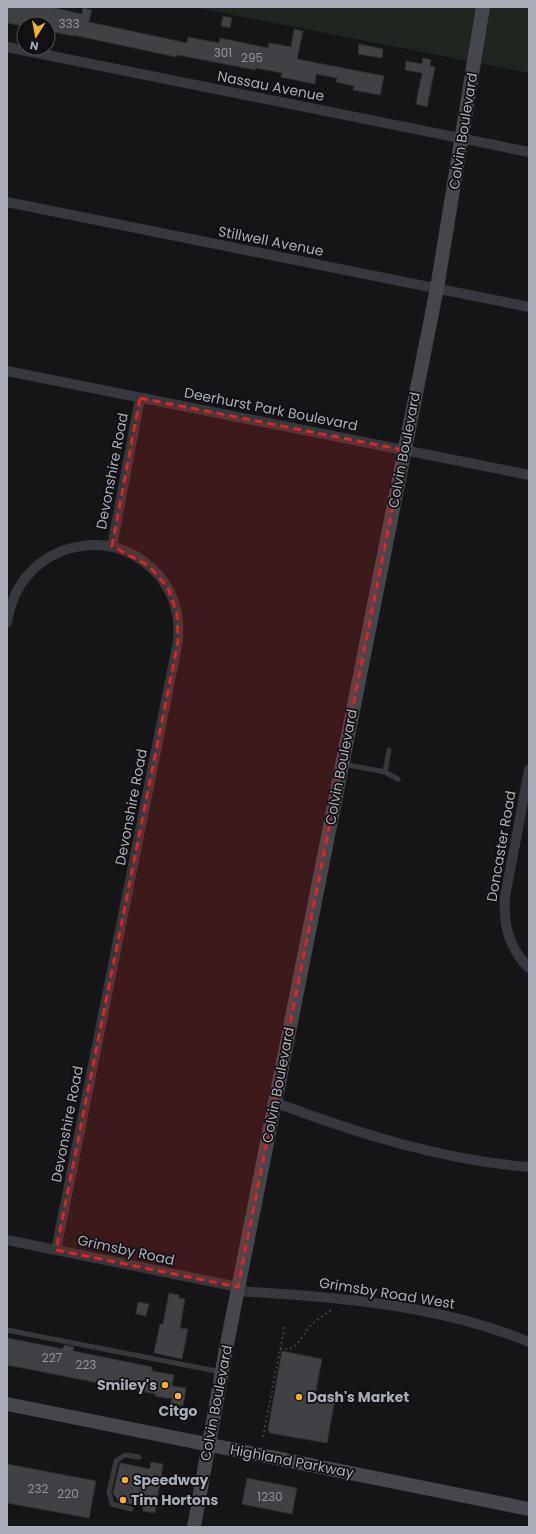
<svg xmlns="http://www.w3.org/2000/svg" width="536" height="1534" viewBox="0 0 536 1534" font-family="Poppins,sans-serif">
  <style>
    .green { fill: #1e261f }
    .building { fill: #404145; stroke: #303034 }
    .lines { fill: none; stroke-linecap: round; stroke-linejoin: round }
    .path { stroke: #3d3f44; stroke-width: 2; stroke-dasharray: 2 3; stroke-linecap: butt }
    .lane { stroke: #37383d; stroke-width: 5 }
    .street { stroke: #37383d; stroke-width: 10 }
    .secondary { stroke: #45474d; stroke-width: 14 }
    .marked { fill: #d62828; fill-opacity: 0.2; stroke: #d62828; stroke-width: 3; stroke-dasharray: 8 5; stroke-linejoin: round }
    .poi-dot { fill: #f2b134; stroke: #111113; stroke-width: 1.5 }
    .labels { text-anchor: middle; dominant-baseline: central; stroke-width: 3.5; stroke-linejoin: round; paint-order: stroke }
    .number-label { font-size: 12px; fill: #8e929b }
    .street-label { font-size: 14px; fill: #a8adb8; stroke: #111113 }
    .poi-label { font-size: 14px; font-weight: bold; fill: #a8adb8; stroke: #111113; text-anchor: start }
  </style>
  <rect width="100%" height="100%" fill="#161618"/>
  <path class="green" d="M193,7h336v66l-21,-4z"/>
  <path class="building" d="M7,7h43l32,7 1,-6 9,2 -3,12 98,21 1,-6 31,6 1,-5 48,10 1,-5 22,4 3,-18 9,2 -6,28 87,17 -4,19 -27,-5 1,-4 -18,-4 1,-4 -21,-4 -1,10 -34,-7 1,-4 -26,-5v2l-79,-15 -1,2 -103,-22v1l-25,-5v-7l-21,-3 -3,5 -17,-3z
    M223,16l9,2 -2,10 -9,-2z
    M359,44l24,5 -1,9 -24,-4z
    M423,58l8,2 -1,6 5,1 -8,40 -11,-3 6,-31 -17,-3 1,-9 16,3z
    M169,1293l10,2v3l6,1 -5,29 8,1 -6,30 -28,-6 6,-29h3z
    M138,1302l11,2 -3,12 -10,-2z
    M7,1338l56,11 1,-4 10,2 -1,4 79,16v4l22,4 -2,11 14,2 -3,18 -12,-2 1,-5 -17,-3v-2l-148,-29z
    M282,1351l40,8 -7,36 20,4 -8,44 -57,-10 -2,-4z
    M151,1462l12,2 -8,49 -12,-2v-5l-24,-4 -6,-9 7,-30 30,6z
    M7,1464l89,17 -7,37 -82,-15z
    M247,1478l50,10 -5,26 -50,-10z"/>
  <g class="lines">
    <path class="path" d="M280,1349c18,3 21,-13 31,-24 6,-6 14,-10 21,-16
      M263,1437l22,-113"/>
    <path class="lane" d="M343,764l42,8 4,-22
      M385,772l13,7
      M7,1330l214,42
      M131,1509l-19,-5 -3,-12 7,-31 9,-6 14,2"/>
    <path class="street" d="M7,47l522,105
      M7,202l522,105
      M7,371l522,104
      M112,546l28,-148
      M7,622c3,-16 9,-34 21,-47 29,-33 79,-40 115,-14 18,13 30,32 34,53 2,9 1,18 1,27l-122,609
      M529,770l-24,127c-2,28 4,51 24,71
      M274,1102c82,31 168,58 255,65
      M7,1240l231,47
      M237,1291c99,6 200,13 292,51"/>
    <path class="secondary" d="M7,1404l522,105
      M194,1527l32,-178 211,-1061 46,-281"/>
  </g>
  <path class="marked" d="M140,398l264,52 -166,837 -182,-37 122,-609 -1,-27 -9,-26 -19,-22 -37,-20z"/>
  <g class="poi-dot">
    <circle cx="165" cy="1385" r="4"/>
    <circle cx="178" cy="1396" r="4"/>
    <circle cx="299" cy="1397" r="4"/>
    <circle cx="125" cy="1480" r="4"/>
    <circle cx="123" cy="1500" r="4"/>
  </g>
  <g class="labels">
    <g class="number-label">
      <text x="69" y="23">333</text>
      <text x="223" y="52">301</text>
      <text x="252" y="57">295</text>
      <text x="52" y="1357">227</text>
      <text x="86" y="1364">223</text>
      <text x="38" y="1488">232</text>
      <text x="68" y="1493">220</text>
      <text x="270" y="1496">1230</text>
    </g>
    <g class="street-label">
      <text transform="translate(271 86) rotate(11)">Nassau Avenue</text>
      <text transform="translate(463 131) rotate(-81)">Colvin Boulevard</text>
      <text transform="translate(271 241) rotate(11)">Stillwell Avenue</text>
      <text transform="translate(271 409) rotate(11)">Deerhurst Park Boulevard</text>
      <text transform="translate(404 450) rotate(-79)">Colvin Boulevard</text>
      <text transform="translate(112 471) rotate(-79)">Devonshire Road</text>
      <text transform="translate(341 767) rotate(-79)">Colvin Boulevard</text>
      <text transform="translate(131 807) rotate(-79)">Devonshire Road</text>
      <text transform="translate(501 846) rotate(-80)">Doncaster Road</text>
      <text transform="translate(278 1085) rotate(-79)">Colvin Boulevard</text>
      <text transform="translate(67 1124) rotate(-79)">Devonshire Road</text>
      <text transform="translate(126 1250) rotate(12)">Grimsby Road</text>
      <text transform="translate(387 1293) rotate(9)">Grimsby Road West</text>
      <text transform="translate(216 1403) rotate(-79)">Colvin Boulevard</text>
      <text transform="translate(292 1461) rotate(11)">Highland Parkway</text>
    </g>
    <g class="poi-label">
      <text x="157" y="1385" text-anchor="end">Smiley's</text>
      <text x="307" y="1397">Dash's Market</text>
      <text x="178" y="1411" text-anchor="middle">Citgo</text>
      <text x="133" y="1480">Speedway</text>
      <text x="131" y="1500">Tim Hortons</text>
    </g>
  </g>
  <rect width="536" height="1534" fill="none" stroke="#a8adb8" stroke-width="16"/>
  <g transform="translate(36 36) rotate(191)"><circle r="19" fill="#111113" stroke="#4d4f55"/>
  <path d="M0-3L7 15L0 10L-7 15Z" fill="#f2b134"/>
  <text y="-6" font-size="11" font-weight="bold" text-anchor="middle" fill="#a8adb8">N</text>
  </g>
</svg>
